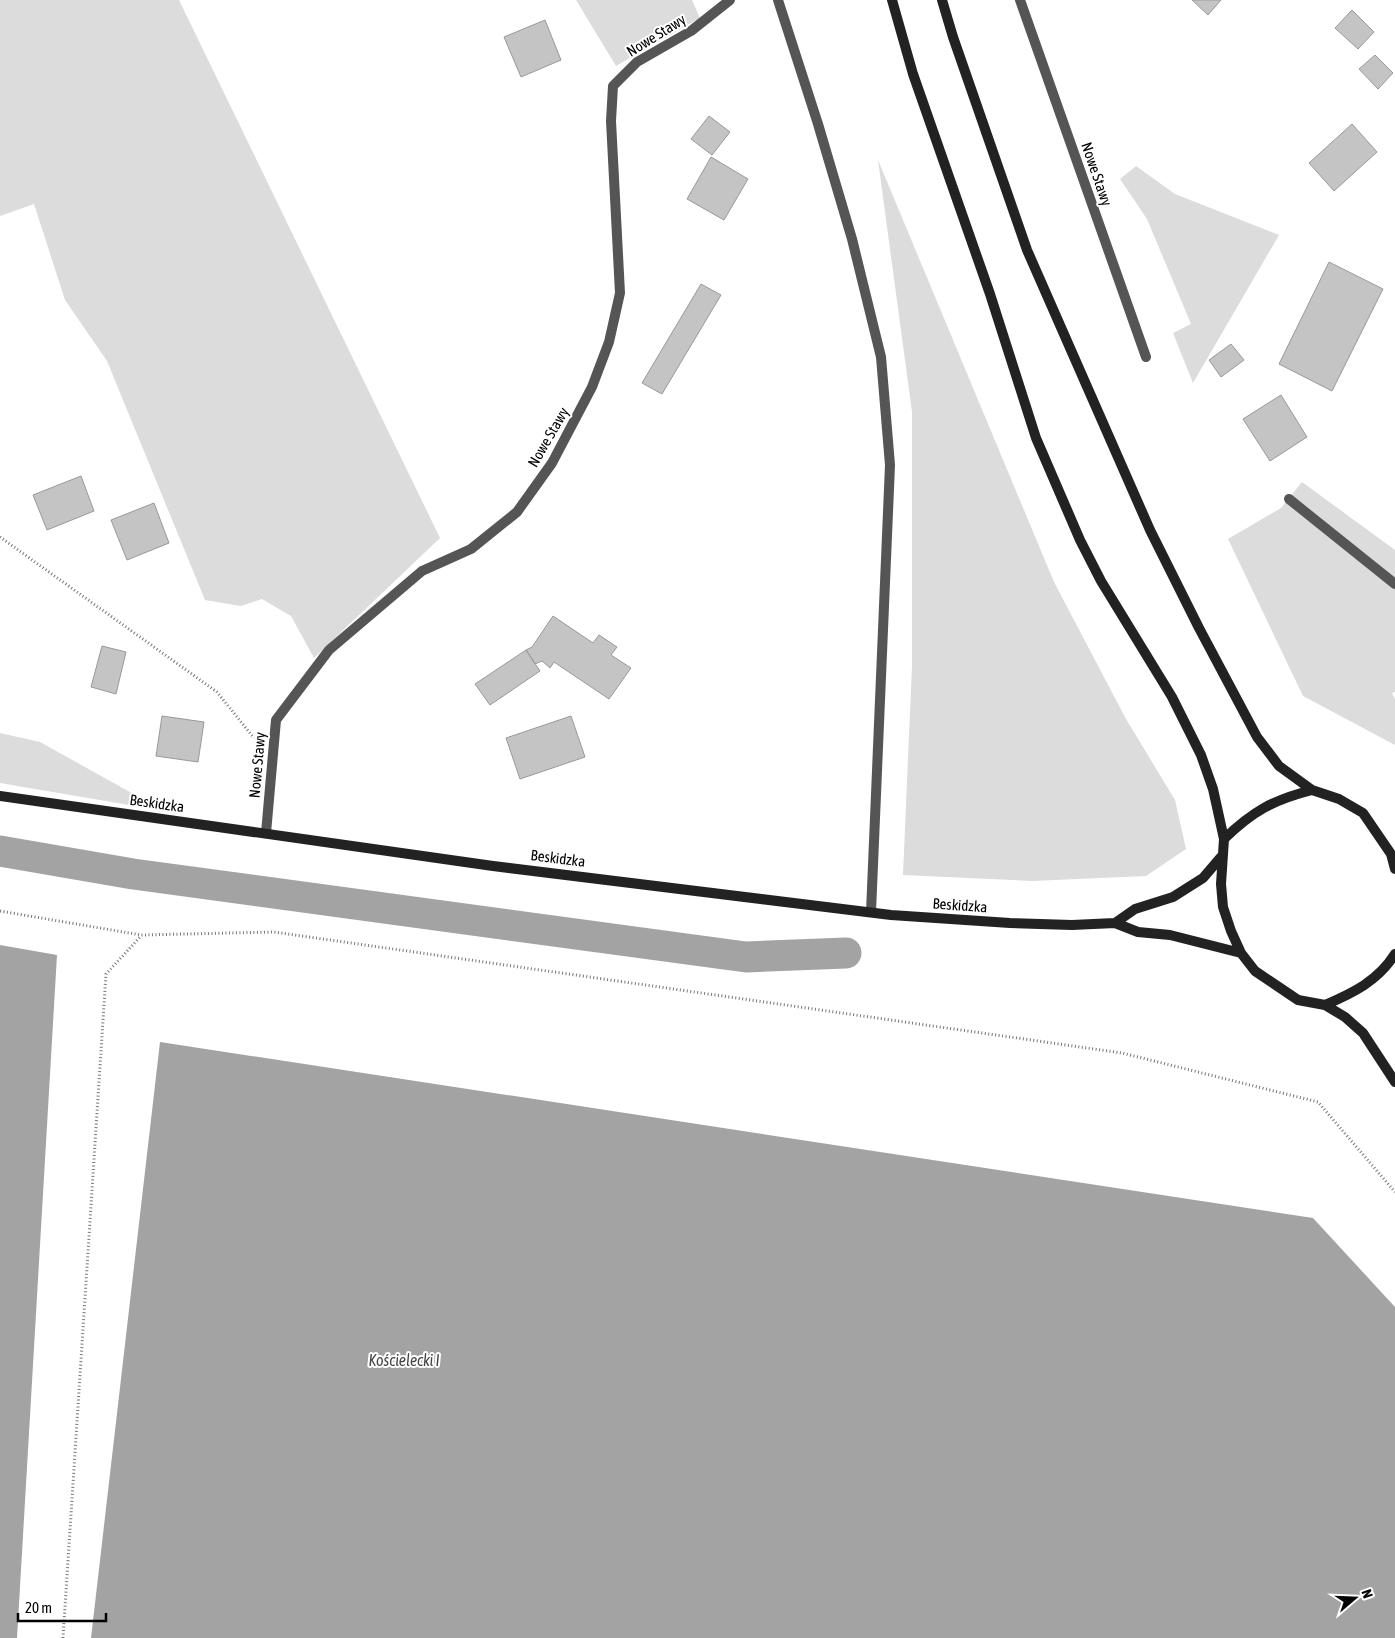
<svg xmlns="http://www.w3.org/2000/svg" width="1395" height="1638" viewBox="0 0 1395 1638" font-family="'Asap Condensed',sans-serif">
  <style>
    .green { fill: #dcdcdc }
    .water { fill: #a3a3a3 }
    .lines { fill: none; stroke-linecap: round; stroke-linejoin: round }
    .canal { stroke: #a3a3a3; stroke-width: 31 }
    .building { fill: #c4c4c4; stroke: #999 }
    .path { stroke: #777; stroke-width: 3; stroke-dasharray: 1 2.5; stroke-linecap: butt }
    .lane { stroke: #555; stroke-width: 10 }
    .street { stroke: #555; stroke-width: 10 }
    .secondary { stroke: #222; stroke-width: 10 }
    .labels { text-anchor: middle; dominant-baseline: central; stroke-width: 4; stroke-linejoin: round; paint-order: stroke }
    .street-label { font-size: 15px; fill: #000; stroke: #fff }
    .water-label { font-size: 16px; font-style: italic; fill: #444; stroke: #fff }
  </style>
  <rect width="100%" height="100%" fill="#fff"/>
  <path class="green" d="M0,0h179l261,538 -126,120 -23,-42 -29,-17 -21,7 -36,-6 -98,-239 -42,-61 -31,-96 -34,12z
    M576,0h116l8,18 -84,48z
    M878,160l176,422 72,137 49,81 11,49 -40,27 -114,5 -129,-6 9,-209v-254z
    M1136,166l39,28 104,41 -86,148 -20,-50 18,-9 -44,-105 -27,-40z
    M1302,482l93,68v142l-3,1 3,6v46l-92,-49 -75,-157 53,-31z
    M0,733l40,9 124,69 -164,-28z"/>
  <path class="water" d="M0,945l57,10 -40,683h-17z
    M160,1042l1153,176 82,89v331h-1304z"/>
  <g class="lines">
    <path class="canal" d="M0,851l133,23 613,83 100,-4"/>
  </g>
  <path class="building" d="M1192,0h29l-13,15z
    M1352,10l22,22 -16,17 -23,-21z
    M545,20l16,40 -40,17 -17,-40z
    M1375,55l18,18 -15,16 -19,-20z
    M709,116l21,16 -18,23 -21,-16z
    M1352,124l25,28 -43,39 -25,-28z
    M711,157l37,22 -24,41 -37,-21z
    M1329,262l54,27 -51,102 -53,-27z
    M701,284l20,11 -59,99 -20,-11z
    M1231,344l13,16 -23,17 -12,-17z
    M1281,395l26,42 -37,24 -27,-42z
    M81,476l13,35 -47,19 -14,-35z
    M154,503l15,40 -42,17 -16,-40z
    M553,616l40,27 6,-8 18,12 -6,8 20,13 -22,31 -55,-37 -4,6 -8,-7 -7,3 -9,-14 6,-3z
    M102,646l24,6 -10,42 -25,-7z
    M526,650l14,21 -50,34 -15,-21z
    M162,716l42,6 -6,40 -42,-6z
    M571,716l14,41 -65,22 -14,-41z"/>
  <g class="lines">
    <path class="path" d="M0,537l217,155 37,46
      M0,911l141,24 133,-3 848,121 196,49 77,90
      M63,1638l43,-664 35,-38"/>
    <path class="lane" d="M778,0l40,124 34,115 29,118 9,108 -19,447
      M1289,499l106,85"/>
    <path class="street" d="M1020,0l126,357
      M266,833l10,-113 53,-70 93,-79 49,-22 46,-37 35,-49 40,-76 17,-45 11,-49 -9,-172 2,-35 24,-24 54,-31 39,-31"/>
    <path class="secondary" d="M892,0l21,74 77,220 46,144 44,102 21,41 71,116 29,58 12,34 11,50 -3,45 2,23 8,24 10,22 14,18 43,29 27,5 20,12 18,16 32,49
      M942,0l11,37 74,213 123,280 49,98 58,109 22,29 33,24 27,9 24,14 28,41 4,15
      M0,796l493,70 398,49 119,8 62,2 43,-2 23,9 32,3 71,18
      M1224,839c29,-28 49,-39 88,-49
      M1115,923l20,-14 38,-12 30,-19 18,-21
      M1325,1005c28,-12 53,-24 70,-51"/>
  </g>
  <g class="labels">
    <g class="street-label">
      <text transform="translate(656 35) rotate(-32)">Nowe Stawy</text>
      <text transform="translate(1097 174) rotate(71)">Nowe Stawy</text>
      <text transform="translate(548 437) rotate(-60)">Nowe Stawy</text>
      <text transform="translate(257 765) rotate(-85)">Nowe Stawy</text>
      <text transform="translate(157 803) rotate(8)">Beskidzka</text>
      <text transform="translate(558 858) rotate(7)">Beskidzka</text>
      <text transform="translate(960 905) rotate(4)">Beskidzka</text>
    </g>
    <g class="water-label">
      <text x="404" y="1360">Kościelecki I</text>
    </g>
  </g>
  <g transform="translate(1355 1598) rotate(71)" stroke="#ffffff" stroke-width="4" paint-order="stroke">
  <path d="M0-4L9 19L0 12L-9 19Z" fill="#000000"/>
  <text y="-8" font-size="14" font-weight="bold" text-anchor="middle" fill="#000000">N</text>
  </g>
  <path d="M18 1613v8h88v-8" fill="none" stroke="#000000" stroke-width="2.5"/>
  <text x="25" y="1613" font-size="15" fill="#000000" stroke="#ffffff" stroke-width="4" paint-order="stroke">20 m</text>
</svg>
